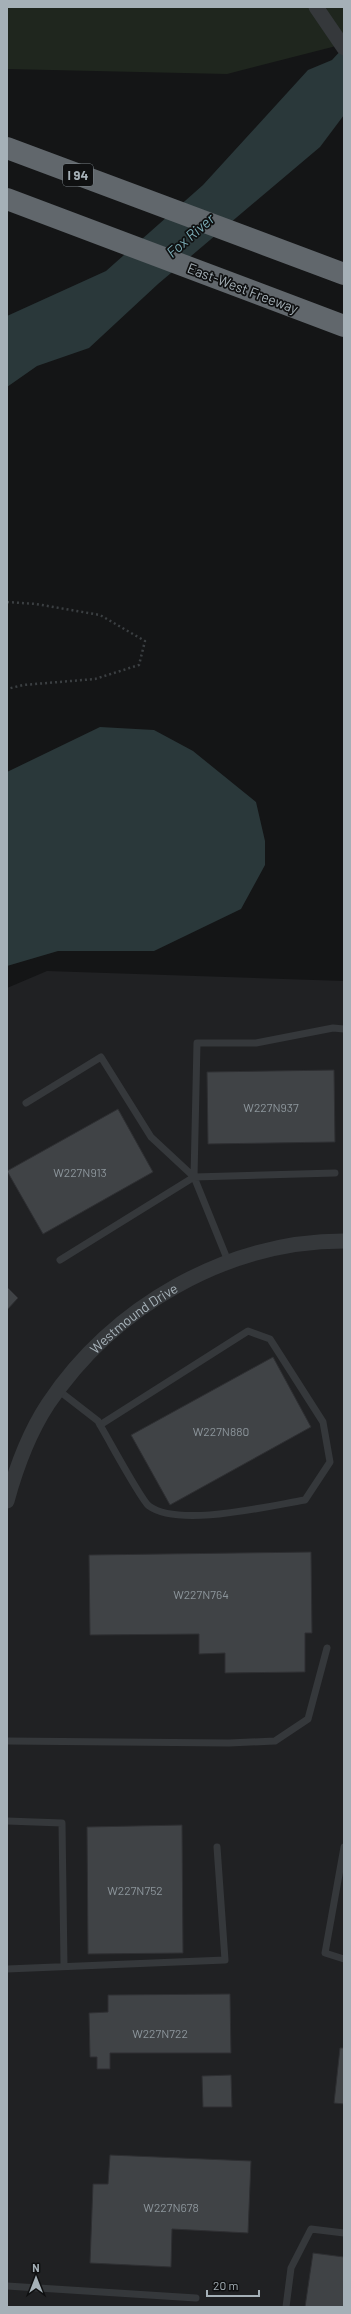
<svg xmlns="http://www.w3.org/2000/svg" width="351" height="2314" viewBox="0 0 351 2314" font-family="Barlow,sans-serif">
  <style>
    .built { fill: #202123 }
    .green { fill: #1f261e }
    .water { fill: #2a383a }
    .building { fill: #404346; stroke: #2e2f32 }
    .lines { fill: none; stroke-linecap: round; stroke-linejoin: round }
    .path { stroke: #3b3f42; stroke-width: 2.5; stroke-dasharray: 2 3; stroke-linecap: butt }
    .lane { stroke: #35383b; stroke-width: 7 }
    .street { stroke: #35383b; stroke-width: 15 }
    .highway { stroke: #61676c; stroke-width: 22 }
    .labels { text-anchor: middle; dominant-baseline: central; stroke-width: 3.5; stroke-linejoin: round; paint-order: stroke }
    .number-label { font-size: 12px; fill: #8c959b }
    .shield { fill: #0f1011; stroke: #788085; stroke-width: 1 }
    .shield-label { font-size: 13px; font-weight: bold; fill: #a5b0b7 }
    .street-label { font-size: 14px; fill: #a5b0b7; stroke: #0f1011 }
    .water-label { font-size: 15px; font-style: italic; fill: #7aaab4; stroke: #0f1011 }
  </style>
  <rect width="100%" height="100%" fill="#141516"/>
  <path class="built" d="M47,971l297,10v1326h-337v-1319z"/>
  <path class="green" d="M7,7h337v37l-117,30 -220,-5z"/>
  <path class="water" d="M344,47v68l-24,32 -162,137 -69,64 -52,18 -30,21v-71l99,-45 97,-86 105,-115 24,-10z
    M100,727l54,3 39,21 63,51 9,39v24l-24,44 -87,42h-96l-51,15v-194z"/>
  <path class="building" d="M334,1070l1,72 -127,2 -1,-72z
    M118,1109l35,63 -110,62 -36,-63z
    M7,1287l11,11 -11,12z
    M273,1357l38,70 -141,78 -39,-70z
    M311,1552l1,81h-7v39l-80,1v-20l-26,1v-20l-109,1 -1,-80z
    M182,1825l1,128 -95,1 -1,-127z
    M230,1994l1,59h-121v16h-13v-12h-7l-1,-44 19,-1v-17z
    M340,2048h4v56l-10,-1z
    M231,2075l1,32h-29l-1,-31z
    M110,2155l141,6 -3,72 -76,-4 -1,38 -81,-4 3,-79h15z
    M313,2253l31,4v50h-39z"/>
  <g class="lines">
    <path class="path" d="M7,602l29,2 64,11 45,26 -6,24 -44,14 -72,6 -16,4"/>
    <path class="lane" d="M26,1103l75,-46 50,80 43,40 34,84
      M194,1177l3,-134h59l77,-15 11,1
      M60,1260l134,-83 141,-4
      M58,1390l40,31 2,4c8,13 41,75 49,81 30,22 119,0 156,-6l25,-38 -7,-40 -53,-83 -22,-8 -148,94
      M7,1741l222,2 46,-2 33,-22 19,-71
      M7,1821l55,2 2,143
      M344,1847l-19,106 19,6
      M7,1969l218,-9 -8,-113
      M7,2286l189,12
      M286,2307l5,-39 20,-39 33,4"/>
    <g class="street">
      <path d="M316,7l28,41"/>
      <path id="s1" d="M7,1501c9,-33 22,-68 41,-97 65,-97 178,-163 296,-163"/>
    </g>
    <path class="highway" d="M7,148l337,126
      M7,199l337,127"/>
  </g>
  <g class="labels">
    <g class="number-label">
      <text x="271" y="1107">W227N937</text>
      <text x="80" y="1172">W227N913</text>
      <text x="221" y="1431">W227N880</text>
      <text x="201" y="1594">W227N764</text>
      <text x="135" y="1890">W227N752</text>
      <text x="160" y="2033">W227N722</text>
      <text x="171" y="2207">W227N678</text>
    </g>
    <rect class="shield" x="63" y="164" width="30" height="22" rx="3"/>
    <g class="shield-label">
      <text x="78" y="175">I 94</text>
    </g>
    <g class="street-label">
      <text transform="translate(243 288) rotate(21)">East-West Freeway</text>
      <text stroke="none"><textPath href="#s1" startOffset="228">Westmound Drive</textPath></text>
    </g>
    <g class="water-label">
      <text transform="translate(190 235) rotate(-41)">Fox River</text>
    </g>
  </g>
  <rect width="351" height="2314" fill="none" stroke="#a5b0b7" stroke-width="16"/>
  <g transform="translate(36 2278)" stroke="#0f1011" stroke-width="3" paint-order="stroke">
  <path d="M0-3L7 15L0 10L-7 15Z" fill="#a5b0b7"/>
  <text y="-6" font-size="11" font-weight="bold" text-anchor="middle" fill="#a5b0b7">N</text>
  </g>
  <path d="M207 2290v6h52v-6" fill="none" stroke="#a5b0b7" stroke-width="2"/>
  <text x="213" y="2290" font-size="12" fill="#a5b0b7" stroke="#0f1011" stroke-width="3" paint-order="stroke">20 m</text>
</svg>
